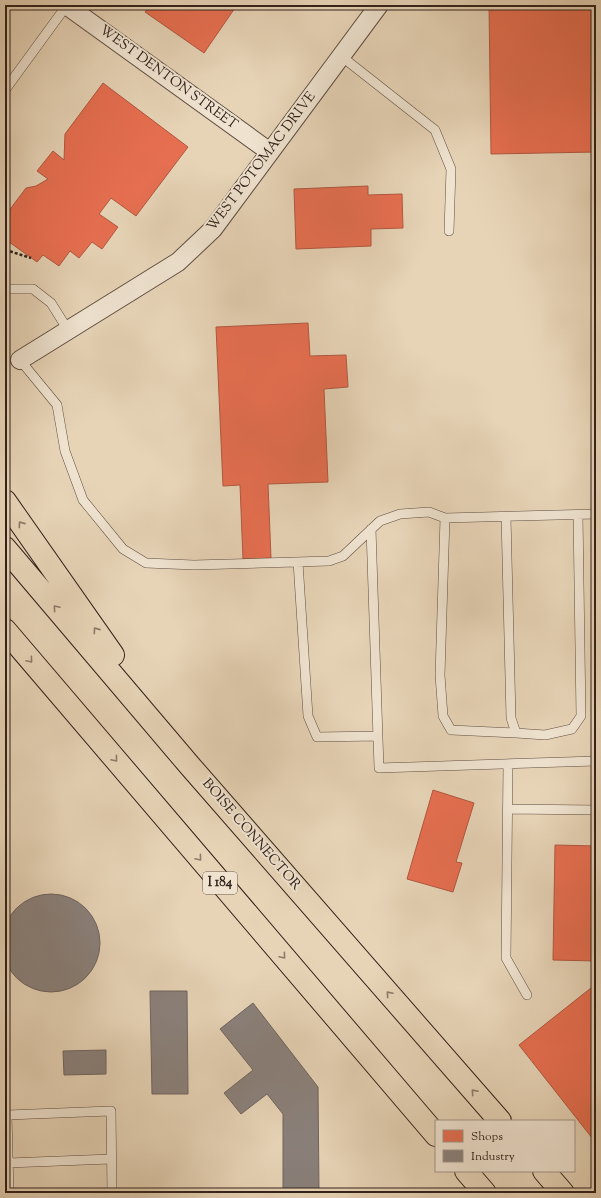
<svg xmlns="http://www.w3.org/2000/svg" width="601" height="1198" viewBox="0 0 601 1198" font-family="'Sorts Mill Goudy',serif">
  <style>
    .shops { fill: #e76f51; stroke: #b15841 }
    .industry { fill: #8a817c; stroke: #70645f }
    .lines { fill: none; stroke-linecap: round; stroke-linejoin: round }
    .service-casing { stroke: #5f4e42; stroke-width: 10 }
    .minor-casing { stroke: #5f4e42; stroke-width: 20 }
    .motorway-casing { stroke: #32221b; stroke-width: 24 }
    .path { stroke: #32221b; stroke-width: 2.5; stroke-dasharray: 3 2; stroke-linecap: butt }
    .service { stroke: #efe3d0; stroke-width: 9 }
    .minor { stroke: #efe3d0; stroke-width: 18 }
    .motorway { stroke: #e7d4b7; stroke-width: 22 }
    .oneway { stroke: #8c7b69 }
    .labels { text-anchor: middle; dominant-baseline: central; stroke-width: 4; stroke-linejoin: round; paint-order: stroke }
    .shield { fill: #efe3d0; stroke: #6b5c51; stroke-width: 1 }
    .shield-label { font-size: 13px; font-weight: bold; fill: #32221b }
    .street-label { font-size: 14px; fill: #32221b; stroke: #efe3d0 }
  </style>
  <rect width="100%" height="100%" fill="#e7d4b7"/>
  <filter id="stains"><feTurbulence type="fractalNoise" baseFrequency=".005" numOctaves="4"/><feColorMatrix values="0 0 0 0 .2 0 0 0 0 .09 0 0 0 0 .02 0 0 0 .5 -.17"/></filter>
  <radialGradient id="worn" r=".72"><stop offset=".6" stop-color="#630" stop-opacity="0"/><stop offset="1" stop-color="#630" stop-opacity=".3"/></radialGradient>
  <path class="shops" d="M151,5h86l-33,48 -59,-41z
    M489,5h104l3,147 -105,2z
    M103,83l85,64 -52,69 -25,-18 -12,16 19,13 -16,22 -10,-7 -13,16 -9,-7 -11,15 -16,-11 -6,7 -32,-23v-23l21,-28 10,-2 12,-7 -11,-8 16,-20 11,9 1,-26z
    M368,186v9l34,-1 1,34 -32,1v17l-75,3 -2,-60z
    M308,323l2,33 36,-1 2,32 -24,2 4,93 -60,2 3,74 -28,1 -3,-74 -17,1 -7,-159z
    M433,790l41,13 -18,59 6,1 -9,29 -46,-13z
    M555,845l41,1v115l-43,-1z
    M596,984v66l-5,4 5,6v83l-77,-98z"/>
  <path class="industry" d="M2 943a49 49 0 1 1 98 0a49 49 0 1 1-98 0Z
    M150,991h37l1,103h-36z
    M253,1003l65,84 1,106h-36v-79l-16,-20 -26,20 -17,-21 29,-23 -33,-41z
    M106,1050v24l-42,1 -1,-24z"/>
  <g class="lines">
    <defs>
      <path id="service" d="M341,56l94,74 16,39 -2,62
        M5,90l62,-85
        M5,289h28l18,14 17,27
        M20,360l37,45 8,46 18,49 40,49 23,14 48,2 135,-4 14,-5 37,-35 20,-7 29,-2 16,6 151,-4
        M506,517l5,201 5,15 29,2 27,-6 9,-13 -3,-201
        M445,518l-5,157 3,41 8,14 65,3
        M371,529l8,239 217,-7
        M298,562l10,154 9,21 61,-1
        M508,764l-2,194 21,37
        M507,809l89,1
        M8,1163l103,-4
        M9,1193l-2,-78 104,-4 1,82"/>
      <path id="minor" d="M66,5l204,147
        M20,360l158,-98 35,-33 166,-224"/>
      <path id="motorway" d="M5,501l108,154
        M5,548l185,218 310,355
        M5,630l431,505
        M466,1171l19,22
        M544,1171l19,22"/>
    </defs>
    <use href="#service" class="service-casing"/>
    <use href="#minor" class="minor-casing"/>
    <use href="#motorway" class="motorway-casing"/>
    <path class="path" d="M5,251h4l22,7"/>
    <use href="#service" class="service"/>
    <use href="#minor" class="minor"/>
    <use href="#motorway" class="motorway"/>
  </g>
  <defs><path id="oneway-chevron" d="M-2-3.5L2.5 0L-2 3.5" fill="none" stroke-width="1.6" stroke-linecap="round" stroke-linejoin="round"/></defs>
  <g class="oneway">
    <use href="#oneway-chevron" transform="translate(21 524) rotate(-125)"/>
    <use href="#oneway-chevron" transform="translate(56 608) rotate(-130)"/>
    <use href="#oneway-chevron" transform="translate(96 630) rotate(-125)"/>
    <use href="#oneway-chevron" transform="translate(30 660) rotate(50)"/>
    <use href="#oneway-chevron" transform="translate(115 759) rotate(50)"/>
    <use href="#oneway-chevron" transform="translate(199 858) rotate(50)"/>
    <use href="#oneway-chevron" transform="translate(283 956) rotate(50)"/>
    <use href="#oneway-chevron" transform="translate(389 994) rotate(-131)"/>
    <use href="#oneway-chevron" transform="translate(474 1092) rotate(-131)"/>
  </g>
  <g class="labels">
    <rect class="shield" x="203" y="872" width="34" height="22" rx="3"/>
    <g class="shield-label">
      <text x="220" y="883">I 184</text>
    </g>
    <g class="street-label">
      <text transform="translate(168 78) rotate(36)">WEST DENTON STREET</text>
      <text transform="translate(262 162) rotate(-53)">WEST POTOMAC DRIVE</text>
      <text transform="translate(251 835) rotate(49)">BOISE CONNECTOR</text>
    </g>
  </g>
  <rect width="601" height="1198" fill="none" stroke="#e7d4b7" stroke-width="20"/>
  <rect x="6" y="6" width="589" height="1186" fill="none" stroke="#32221b" stroke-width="2"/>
  <rect x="10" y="10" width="581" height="1178" fill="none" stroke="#32221b"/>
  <rect x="435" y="1120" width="140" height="52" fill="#efe3d0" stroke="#a39688"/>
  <rect x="443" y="1130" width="20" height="12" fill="#e76f51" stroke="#a39688"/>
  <text x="471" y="1140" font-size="12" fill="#32221b">Shops</text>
  <rect x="443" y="1150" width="20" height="12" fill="#8a817c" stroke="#a39688"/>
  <text x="471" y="1160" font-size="12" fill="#32221b">Industry</text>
  <rect width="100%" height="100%" filter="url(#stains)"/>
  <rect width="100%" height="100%" fill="url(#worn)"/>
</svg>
